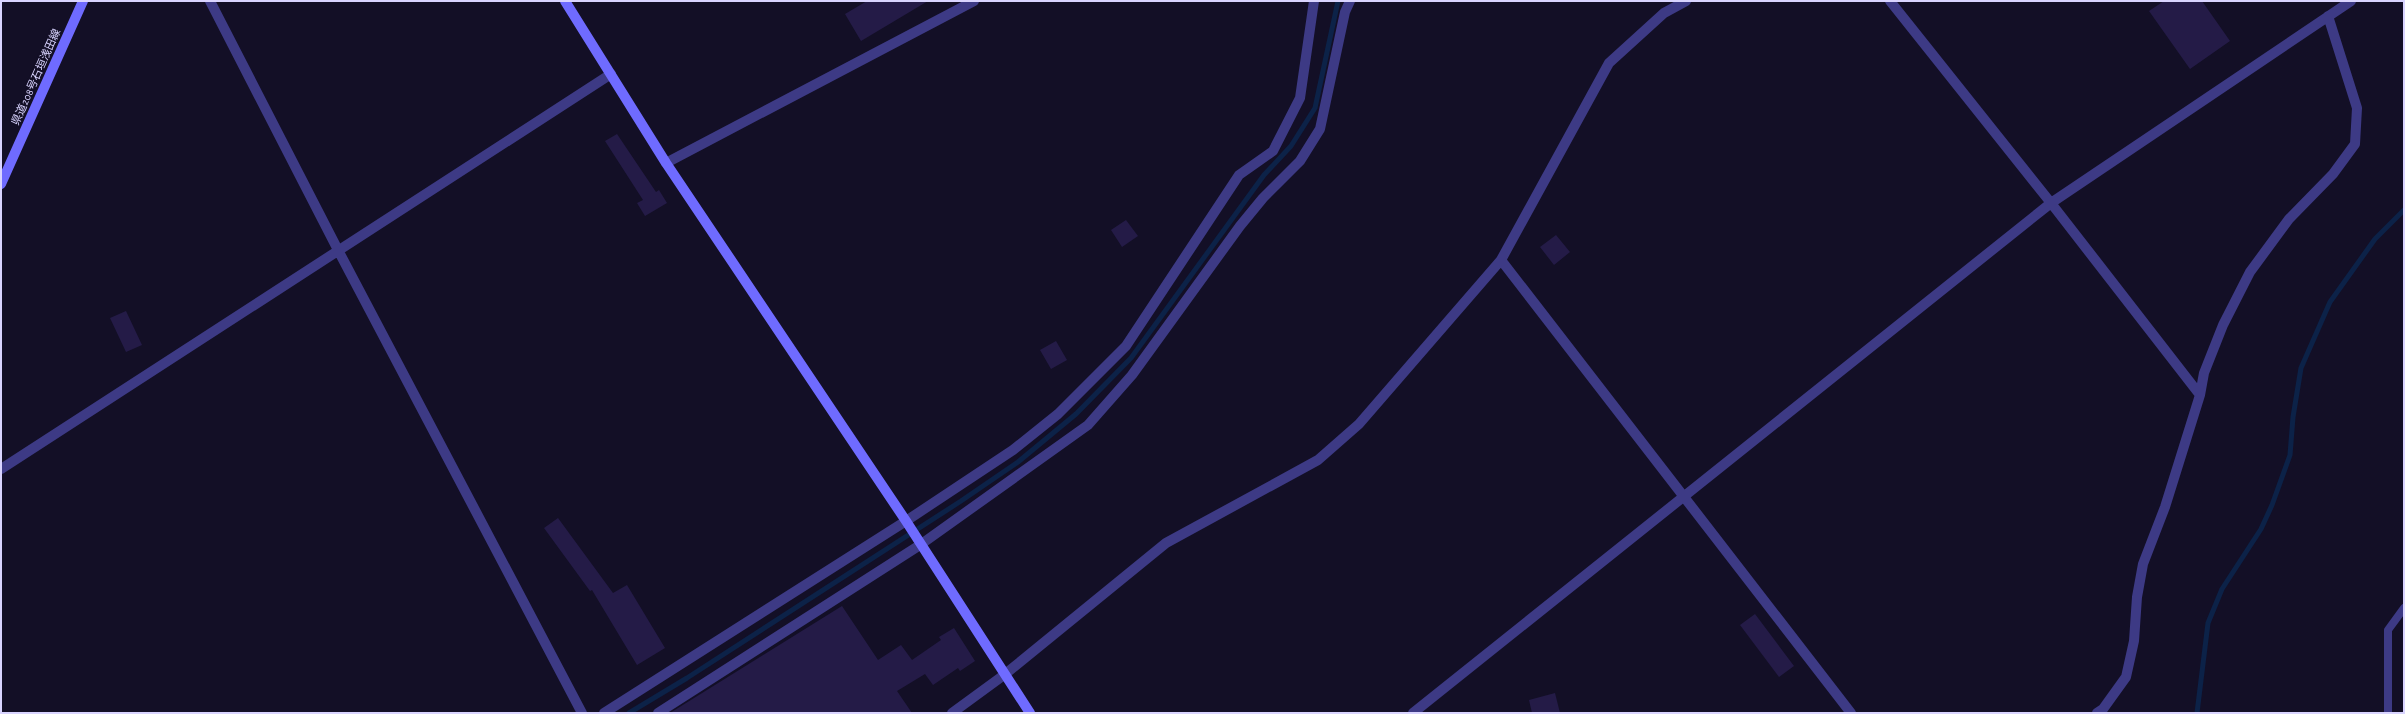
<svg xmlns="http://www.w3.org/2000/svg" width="2405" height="714" viewBox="0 0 2405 714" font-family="'Alegreya Sans','Noto Sans JP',sans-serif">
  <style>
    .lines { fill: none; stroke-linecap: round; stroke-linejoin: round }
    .stream { stroke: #0c2248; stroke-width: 5 }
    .building { fill: #241b47 }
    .lane { stroke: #3d3a85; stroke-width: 8 }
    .street { stroke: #3d3a85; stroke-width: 10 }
    .secondary { stroke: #6f6bff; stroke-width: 10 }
    .labels { text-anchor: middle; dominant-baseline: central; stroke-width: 3.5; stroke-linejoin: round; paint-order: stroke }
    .street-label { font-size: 11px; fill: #d9d4ff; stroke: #130f26 }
  </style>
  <rect width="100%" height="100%" fill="#130f26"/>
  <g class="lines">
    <path class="stream" d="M629,713l58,-35 274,-177 57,-39 58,-48 55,-56 133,-183 27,-29 24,-38 23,-107
      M2197,713l11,-90 14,-34 39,-60 11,-24 18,-50 3,-38 8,-49 29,-66 45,-63 29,-29"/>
  </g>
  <path class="building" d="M867,1h61l-67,40 -16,-27z
    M2164,1h38l28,40 -40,28 -41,-58z
    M617,134l39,58 3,-2 8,13 -22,13 -8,-13 6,-3 -38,-59z
    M1126,220l12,16 -16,11 -11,-17z
    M1556,235l14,17 -16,13 -14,-18z
    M126,311l16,34 -16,7 -16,-34z
    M1056,341l11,19 -16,9 -11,-19z
    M558,518l55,75 14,-8 38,63 -28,17 -45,-75 -2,1 -46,-63z
    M842,606l36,54 23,-15 11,15 29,-20 -2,-3 15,-9 21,33 -15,10 -2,-3 -25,17 -8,-11 -28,17 15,22h-242z
    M1755,614l39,52 -15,11 -39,-52z
    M1555,693l5,20h-28l-3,-13z"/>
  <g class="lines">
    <path class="lane" d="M2388,713v-83l16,-22"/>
    <path class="street" d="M210,1l128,249 244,463
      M1890,1l161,202 149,192
      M666,163l308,-162
      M1501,260l350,453
      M1,469l610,-395
      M604,713l302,-192 107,-71 45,-36 68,-68 113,-171 34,-24 27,-53 14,-97
      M658,713l262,-168 168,-120 44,-50 108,-149 23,-28 37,-37 20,-32 25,-117 5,-11
      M952,713l52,-38 162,-132 152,-83 41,-36 142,-164 108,-197 55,-50 22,-12
      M1413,713l638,-510 300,-202
      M2097,713l6,-4 23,-32 8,-36 3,-44 6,-33 22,-57 35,-112 4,-22 19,-48 27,-53 39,-53 44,-45 22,-30 2,-36 -29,-92"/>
    <path class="secondary" d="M565,1l101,162 240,358 124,192
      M1,184l82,-183"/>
  </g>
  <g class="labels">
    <g class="street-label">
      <text transform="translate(36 77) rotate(-66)">県道208号石垣浅田線</text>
    </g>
  </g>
  <rect width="2405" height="714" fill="none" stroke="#d9d4ff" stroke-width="4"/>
</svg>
